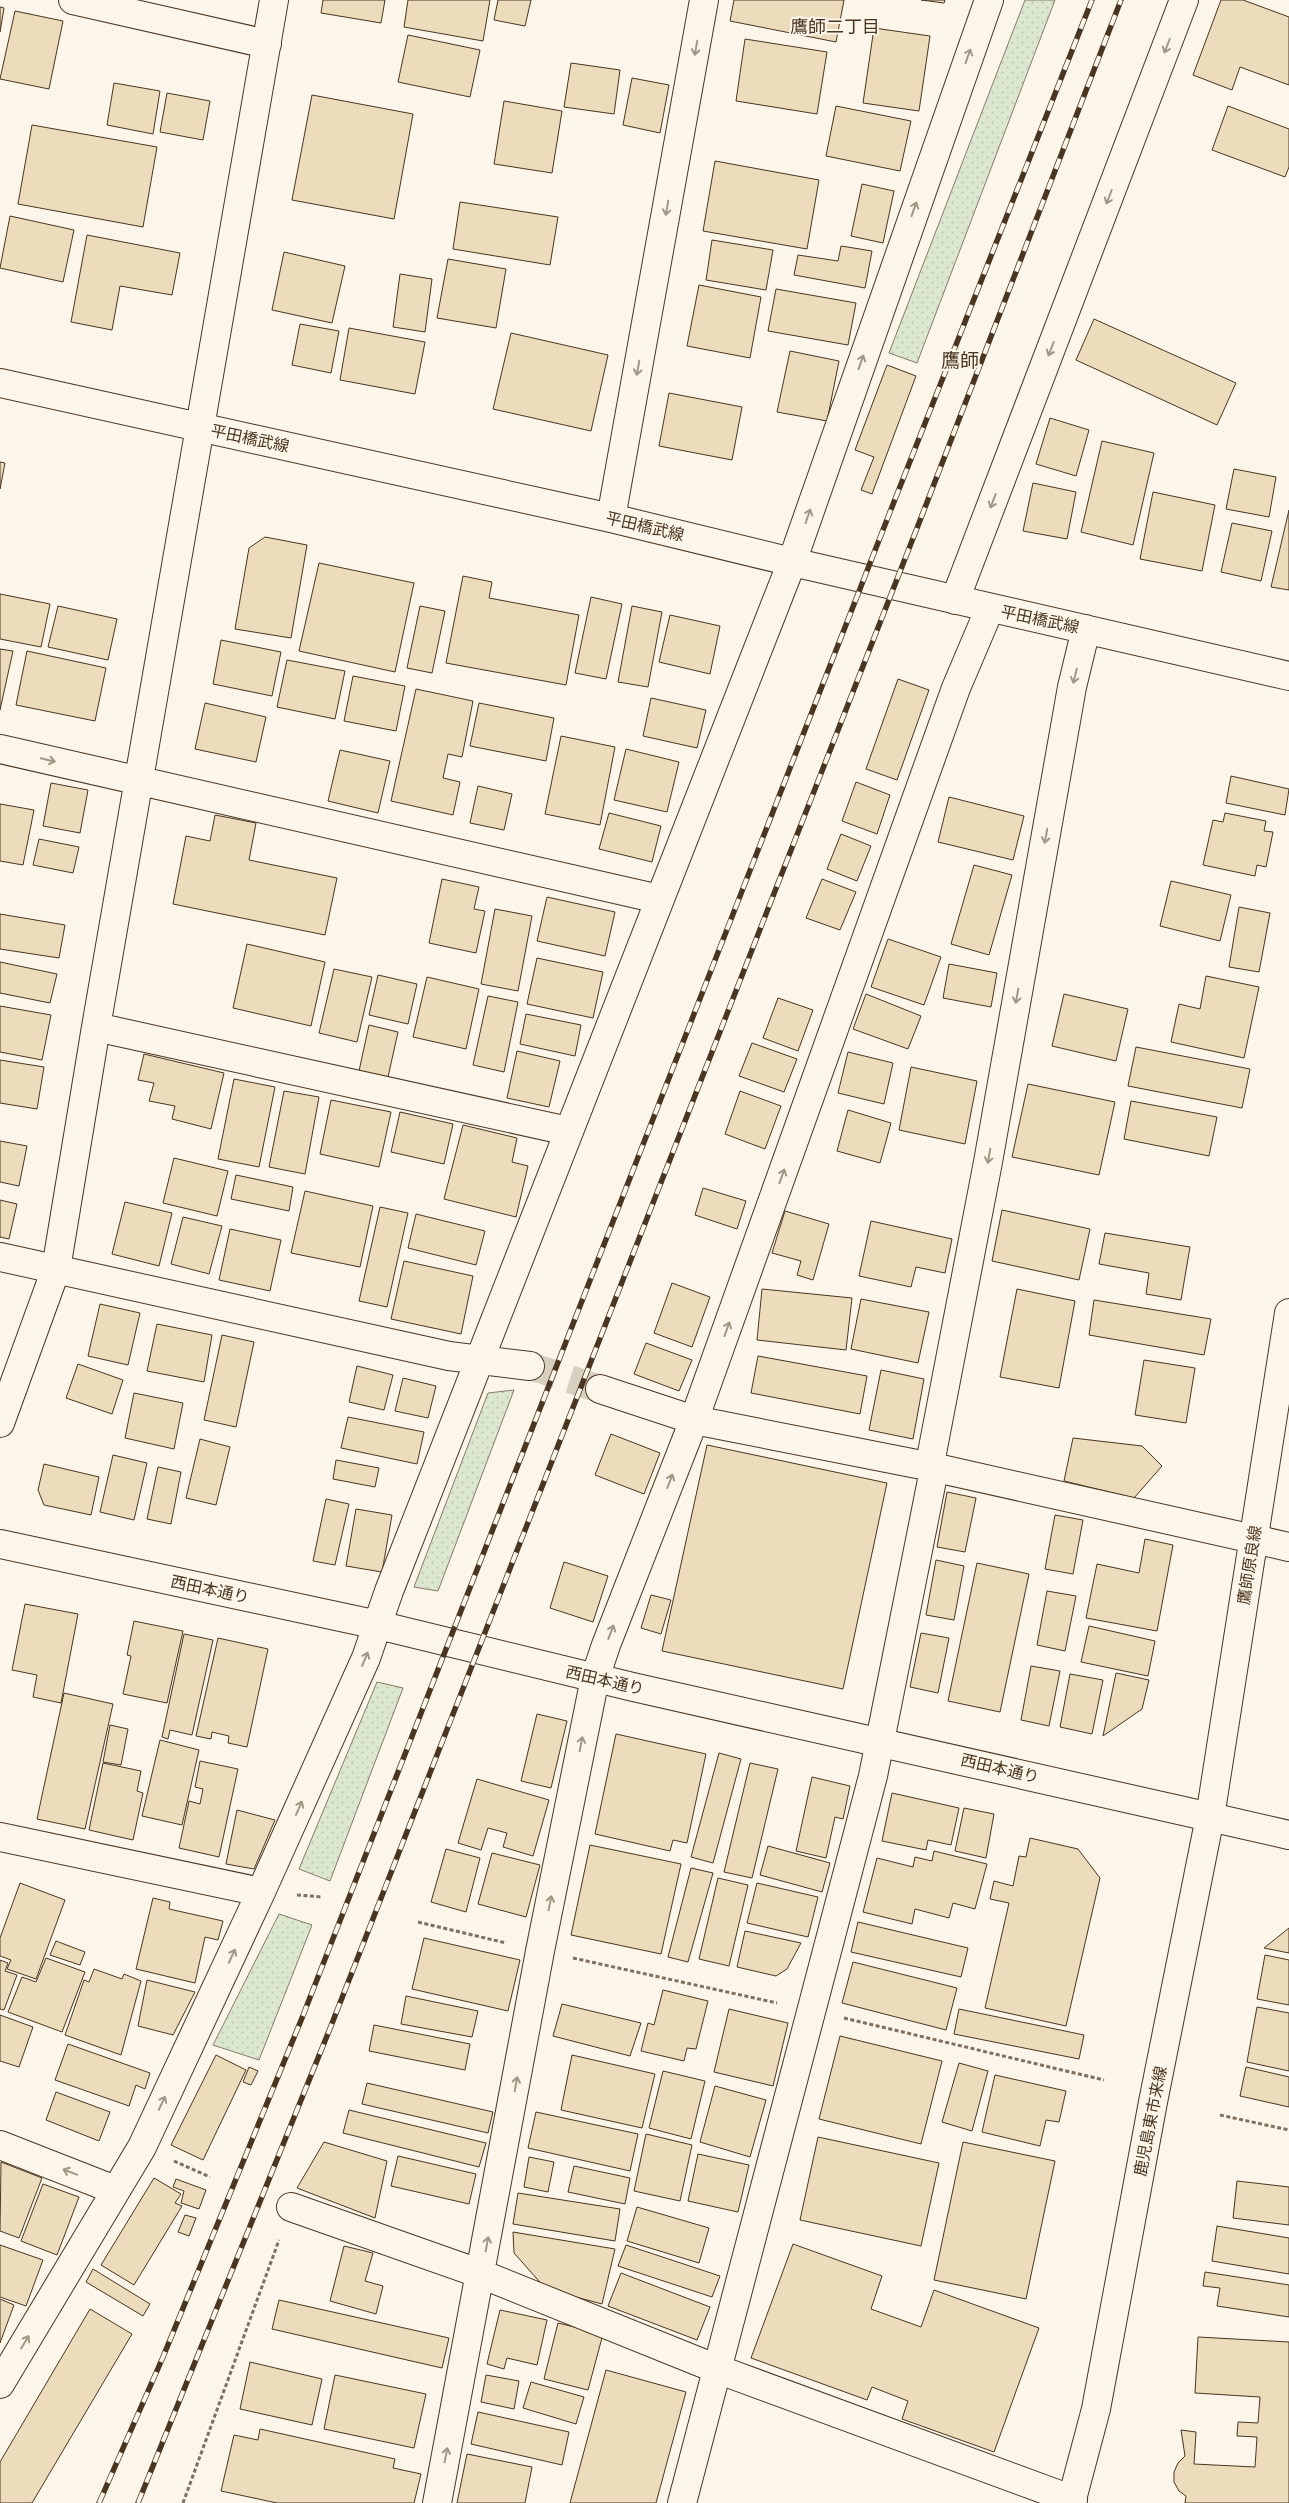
<svg xmlns="http://www.w3.org/2000/svg" width="1289" height="2503" viewBox="0 0 1289 2503" font-family="Quicksand,'Noto Sans JP',sans-serif">
  <style>
    .park { fill: url(#park-dots); stroke: #887966 }
    .building { fill: #ecdcbc; stroke: #4a3520 }
    .lines { fill: none; stroke-linecap: round; stroke-linejoin: round }
    .minor-tunnel { stroke: #d8cfc1; stroke-width: 28; stroke-dasharray: 28 14; stroke-linecap: butt }
    .minor-casing { stroke: #4a3520; stroke-width: 30 }
    .major-casing { stroke: #4a3520; stroke-width: 30 }
    .path { stroke: #7f6f5c; stroke-width: 3; stroke-dasharray: 4 2.5; stroke-linecap: butt }
    .minor { stroke: #fbf6e9; stroke-width: 28 }
    .major { stroke: #fbf6e9; stroke-width: 28 }
    .rail-casing { stroke: #4a3520; stroke-width: 5.5 }
    .rail { stroke: #fbf6e9; stroke-width: 4; stroke-dasharray: 11; stroke-linecap: butt }
    .oneway { stroke: #a29684 }
    .labels { text-anchor: middle; dominant-baseline: central; stroke-width: 4; stroke-linejoin: round; paint-order: stroke }
    .street-label { font-size: 16px; fill: #4a3520; stroke: #fbf6e9 }
    .neighbourhood-label { font-size: 18px; fill: #4a3520; stroke: #fbf6e9 }
    .quarter-label { font-size: 19px; fill: #4a3520; stroke: #fbf6e9 }
  </style>
  <defs>
    <pattern id="park-dots" width="8" height="8" patternUnits="userSpaceOnUse" patternTransform="scale(1.25)"><rect width="8" height="8" fill="#dce7d0"/><path d="M2 2h.1M6 6h.1" fill="none" stroke="#bec7b2" stroke-width="1.8" stroke-linecap="round"/></pattern>
  </defs>
  <rect width="100%" height="100%" fill="#fbf6e9"/>
  <path class="park" d="M1025,0h30l-138,363 -28,-10z
    M514,1390l-76,201 -24,-4 74,-194z
    M377,1682l26,6 -73,193 -31,-12z
    M279,1914l33,11 -53,135 -46,-15z"/>
  <path class="building" d="M323,0h62l-4,23 -60,-10z
    M408,0h82l-7,41 -79,-14z
    M498,0h33l-6,26 -31,-6z
    M734,0h110l-8,42 -106,-21z
    M921,0h24l-1,3z
    M1221,0h22l46,17v68l-49,-18 -8,23 -39,-15z
    M0,7l4,1 -4,24z
    M15,11l48,10 -14,68 -49,-10z
    M874,28l56,8 -11,75 -56,-8z
    M408,35l72,15 -10,47 -72,-15z
    M745,39l82,13 -10,62 -81,-13z
    M571,63l49,7 -6,44 -50,-7z
    M632,78l37,7 -9,48 -37,-8z
    M114,83l46,8 -7,43 -46,-9z
    M167,93l43,8 -7,39 -43,-8z
    M312,95l101,19 -19,105 -102,-19z
    M504,101l58,10 -10,62 -58,-9z
    M836,106l75,15 -11,50 -74,-15z
    M1228,106l61,23v38l-4,10 -73,-27z
    M32,125l125,22 -14,80 -125,-23z
    M715,161l104,19 -12,69 -104,-18z
    M862,184l32,7 -11,52 -32,-7z
    M460,202l98,15 -8,48 -97,-16z
    M10,216l64,14 -11,52 -63,-14z
    M87,235l93,18 -8,42 -52,-9 -8,44 -41,-8z
    M712,240l61,10 -7,40 -60,-10z
    M841,246l31,5 -7,37 -71,-13 4,-20 40,6z
    M284,252l61,14 -13,57 -60,-13z
    M448,259l58,10 -10,59 -59,-10z
    M400,274l32,5 -7,53 -32,-5z
    M699,285l62,12 -11,61 -63,-12z
    M776,289l80,14 -8,42 -80,-14z
    M1094,319l142,64 -19,42 -141,-65z
    M300,324l39,7 -8,42 -39,-8z
    M349,328l76,14 -10,52 -75,-14z
    M511,333l97,22 -17,76 -98,-22z
    M790,351l49,10 -12,60 -50,-9z
    M887,365l29,11 -44,118 -11,-4 13,-33 -19,-7z
    M669,393l73,14 -10,53 -73,-14z
    M1050,418l39,12 -13,46 -40,-12z
    M1102,441l52,12 -21,92 -52,-13z
    M0,462l5,1 -5,26z
    M1234,469l42,8 -7,40 -43,-8z
    M1033,483l43,9 -9,47 -44,-8z
    M1153,492l62,13 -13,66 -62,-12z
    M1289,510v80l-18,-3z
    M1232,523l40,8 -11,50 -40,-9z
    M265,537l42,8 -16,93 -56,-9 14,-81z
    M319,563l95,20 -19,89 -96,-21z
    M463,576l29,6 -3,16 90,17 -13,70 -120,-22z
    M0,594l50,10 -9,43 -41,-8z
    M591,597l31,7 -16,75 -31,-6z
    M58,606l59,13 -9,41 -60,-13z
    M420,606l25,5 -13,62 -25,-5z
    M632,606l30,6 -14,75 -30,-5z
    M670,615l50,11 -10,48 -51,-12z
    M221,640l60,12 -9,44 -59,-12z
    M0,649l13,2 -13,59z
    M27,651l79,17 -11,53 -79,-16z
    M287,660l58,11 -10,48 -58,-12z
    M353,676l52,10 -9,45 -52,-10z
    M898,679l31,11 -32,90 -31,-11z
    M416,689l57,12 -11,56 -14,-3 -5,24 17,4 -7,33 -62,-14z
    M651,698l55,12 -9,38 -54,-12z
    M205,703l61,14 -10,45 -61,-13z
    M479,703l75,15 -8,43 -76,-15z
    M561,736l54,11 -15,78 -55,-11z
    M626,749l53,13 -12,50 -53,-12z
    M340,750l50,11 -12,52 -50,-12z
    M1231,776l58,13 -4,26 -59,-12z
    M856,782l34,13 -13,39 -35,-13z
    M51,783l37,7 -8,43 -37,-7z
    M478,786l34,8 -8,36 -34,-7z
    M949,797l75,19 -11,44 -75,-18z
    M0,804l34,6 -11,55 -23,-4z
    M609,813l52,13 -9,36 -53,-13z
    M1225,813l41,8 -2,10 9,1 -7,35 -9,-2 -2,11 -52,-11 10,-45 10,2z
    M215,815l41,8 -7,37 88,18 -12,57 -152,-31 13,-68 24,5z
    M841,834l30,12 -14,35 -30,-12z
    M39,839l40,8 -6,26 -40,-8z
    M974,865l38,10 -23,80 -38,-11z
    M442,879l37,8 -5,22 11,2 -9,42 -47,-10z
    M822,879l34,13 -16,38 -34,-12z
    M1171,881l60,14 -11,46 -60,-15z
    M547,897l68,15 -10,44 -68,-15z
    M1239,907l31,6 -11,59 -30,-5z
    M495,909l37,7 -14,75 -37,-7z
    M0,914l65,11 -6,33 -59,-9z
    M888,939l53,18 -17,48 -53,-18z
    M247,944l78,18 -14,64 -78,-18z
    M537,958l66,14 -10,46 -66,-14z
    M0,962l57,12 -7,29 -50,-10z
    M949,964l48,9 -6,34 -48,-9z
    M334,969l38,8 -15,65 -38,-9z
    M378,975l39,9 -9,40 -39,-9z
    M1206,976l53,11 -15,71 -73,-16 8,-38 21,5z
    M427,977l52,12 -13,60 -53,-12z
    M866,994l55,22 -13,33 -55,-20z
    M1064,994l64,15 -12,52 -64,-15z
    M488,996l30,6 -14,70 -31,-7z
    M778,998l35,12 -15,41 -35,-13z
    M0,1006l51,9 -9,45 -42,-8z
    M526,1014l55,11 -6,31 -55,-12z
    M369,1025l29,7 -10,45 -29,-6z
    M752,1043l45,16 -13,33 -45,-16z
    M1136,1047l114,22 -8,39 -114,-22z
    M517,1051l43,10 -11,46 -42,-9z
    M848,1052l45,11 -9,41 -46,-11z
    M144,1054l80,19 -13,56 -39,-10 3,-13 -26,-5 5,-18 -16,-3z
    M0,1060l44,7 -7,42 -37,-6z
    M911,1067l66,14 -12,63 -66,-14z
    M234,1079l41,8 -16,80 -41,-8z
    M1028,1084l87,18 -16,73 -87,-18z
    M284,1091l35,6 -14,77 -36,-7z
    M740,1091l41,15 -16,43 -40,-15z
    M331,1100l60,12 -12,55 -59,-13z
    M1131,1101l86,16 -8,39 -85,-17z
    M848,1110l43,13 -11,40 -43,-12z
    M400,1112l53,12 -9,40 -53,-12z
    M463,1125l54,13 -5,24 16,4 -12,51 -72,-18z
    M0,1141l27,5 -8,40 -19,-4z
    M174,1158l54,13 -11,45 -54,-13z
    M236,1175l57,12 -4,24 -58,-12z
    M703,1188l43,13 -9,28 -42,-14z
    M305,1191l68,15 -13,61 -69,-14z
    M0,1200l17,4 -8,35 -9,-2z
    M125,1202l47,11 -13,53 -47,-12z
    M380,1207l28,6 -21,94 -28,-6z
    M1002,1210l88,19 -11,51 -87,-19z
    M785,1211l44,13 -16,56 -16,-5 4,-14 -29,-8z
    M416,1214l69,17 -9,34 -68,-17z
    M183,1217l39,9 -13,48 -38,-10z
    M871,1221l81,18 -7,34 -29,-6 -5,20 -52,-11z
    M230,1229l51,11 -11,51 -51,-11z
    M1105,1233l85,14 -9,53 -35,-6 3,-21 -50,-9z
    M404,1261l69,15 -12,58 -70,-15z
    M672,1283l38,14 -18,50 -38,-14z
    M762,1289l90,9 -6,52 -89,-10z
    M1017,1289l58,12 -16,87 -59,-11z
    M861,1299l68,13 -11,51 -67,-14z
    M1094,1300l117,19 -7,36 -115,-20z
    M100,1304l40,9 -12,52 -40,-9z
    M157,1324l55,11 -8,47 -57,-11z
    M222,1335l32,7 -18,85 -32,-7z
    M646,1343l46,17 -13,31 -45,-17z
    M758,1356l109,20 -7,38 -109,-21z
    M1144,1360l51,8 -9,55 -51,-8z
    M78,1364l45,16 -11,34 -46,-16z
    M357,1366l36,9 -9,35 -35,-8z
    M881,1370l43,9 -11,60 -44,-9z
    M403,1378l33,8 -8,32 -33,-7z
    M134,1393l49,10 -9,46 -49,-11z
    M348,1417l76,15 -7,32 -76,-16z
    M611,1434l49,19 -16,41 -49,-19z
    M1073,1438l69,8 20,20 -28,32 -70,-17z
    M200,1439l30,8 -14,58 -30,-7z
    M707,1445l180,38 -44,206 -181,-38z
    M113,1455l34,8 -13,57 -34,-8z
    M336,1460l43,8 -4,19 -42,-8z
    M44,1464l55,13 -8,38 -47,-10 -6,-15z
    M158,1467l23,5 -10,52 -24,-5z
    M947,1492l29,6 -11,54 -28,-5z
    M326,1499l23,5 -14,61 -22,-4z
    M356,1509l36,6 -10,57 -36,-6z
    M1055,1515l28,5 -10,54 -28,-5z
    M1145,1539l28,6 -16,86 -71,-13 11,-54 42,9z
    M936,1560l28,6 -10,54 -28,-5z
    M564,1562l44,14 -15,46 -43,-14z
    M977,1563l52,11 -29,138 -52,-11z
    M1047,1591l29,5 -11,55 -28,-6z
    M651,1595l20,5 -10,34 -20,-6z
    M25,1604l53,10 -17,89 -28,-6 4,-22 -25,-5z
    M134,1621l49,10 -16,72 -44,-9 8,-38 -4,-1z
    M1089,1626l66,15 -7,35 -67,-14z
    M921,1633l28,5 -11,55 -28,-6z
    M184,1634l29,6 -21,95 -22,-5 -2,9 -6,-2z
    M218,1638l50,11 -21,98 -19,-4 1,-7 -17,-4 -1,7 -15,-3z
    M1031,1666l29,5 -11,55 -28,-6z
    M1116,1673l33,7 -7,29 -39,27z
    M1070,1674l33,6 -11,54 -32,-7z
    M64,1693l49,11 -28,125 -48,-10z
    M537,1714l30,7 -16,67 -30,-7z
    M110,1725l18,4 -7,36 -18,-3z
    M616,1734l90,20 -19,89 -14,-3 -3,11 -75,-17z
    M160,1740l39,10 -17,75 -40,-9z
    M719,1753l22,6 -28,104 -22,-6z
    M200,1761l38,8 -19,88 -40,-9 10,-47 11,3 3,-15 -8,-2z
    M103,1763l38,8 -4,20 6,2 -10,47 -44,-10z
    M750,1763l28,6 -26,109 -28,-6z
    M812,1777l38,9 -7,33 -8,-2 -9,41 -30,-7z
    M477,1779l72,21 -16,56 -30,-9 4,-14 -19,-5 -7,22 -23,-7z
    M892,1793l67,15 -8,37 -23,-5 -2,10 -44,-9z
    M964,1808l30,6 -8,44 -31,-7z
    M237,1810l38,10 -21,49 -28,-5z
    M1030,1838l48,11 22,29 -34,148 -81,-18 24,-105 -19,-4 4,-18 19,5 6,-30 7,1z
    M590,1845l91,19 -20,90 -90,-19z
    M768,1846l62,17 -8,29 -62,-17z
    M446,1849l34,9 -14,54 -35,-10z
    M934,1851l53,13 -12,45 -22,-6 -4,15 -34,-9 -3,15 -49,-12 14,-54 36,9 2,-10 17,4z
    M492,1853l48,12 -14,52 -48,-13z
    M691,1868l22,5 -25,89 -20,-5z
    M718,1878l30,7 -19,81 -30,-7z
    M20,1883l45,17 -29,79 -29,-10 4,-9 -11,-4v-18z
    M757,1883l61,14 -10,40 -61,-14z
    M153,1898l17,4 -1,7 54,12 -5,19 -13,-3 -10,46 -59,-14z
    M858,1922l110,26 -7,29 -110,-25z
    M1289,1928v25l-25,-5z
    M745,1931l56,12 -14,26 -11,7 -39,-9z
    M424,1938l96,22 -12,51 -96,-22z
    M56,1941l29,11 -5,13 -30,-10z
    M1265,1955l24,5v45l-32,-6z
    M46,1958l39,14 -23,60 -54,-20 14,-35 14,5z
    M0,1960l8,3 -3,8 12,4 -13,35 -4,-1z
    M853,1962l104,26 -11,42 -104,-27z
    M94,1969l28,10 2,-5 17,7 -20,74 -56,-20 19,-55 5,2z
    M147,1980l48,12 -22,43 -35,-9z
    M663,1990l45,11 -12,48 -9,-1 -3,13 -43,-10 7,-28 6,2z
    M406,1996l72,15 -6,26 -71,-13z
    M562,2004l79,19 -11,33 -77,-20z
    M1257,2007l32,6v58l-42,-9z
    M729,2009l59,14 -15,63 -59,-14z
    M959,2009l125,26 -5,24 -125,-25z
    M0,2015l33,12 -14,40 -19,-6z
    M374,2025l96,19 -5,26 -96,-19z
    M840,2036l102,25 -21,83 -102,-25z
    M68,2044l82,29 -5,16 -9,-4 -7,21 -74,-26z
    M216,2055l30,15 -43,90 -32,-15z
    M572,2055l83,19 -13,54 -81,-18z
    M959,2063l29,8 -16,60 -30,-9z
    M249,2067l9,4 -7,14 -8,-3z
    M1246,2067l43,10v30l-49,-11z
    M663,2071l42,10 -14,58 -42,-11z
    M995,2075l71,16 -7,31 -13,-2 -6,26 -58,-14z
    M367,2083l126,29 -5,21 -126,-29z
    M715,2086l51,14 -16,57 -50,-15z
    M56,2092l54,20 -11,29 -53,-21z
    M349,2110l137,33 -7,24 -136,-34z
    M536,2112l102,22 -8,37 -102,-23z
    M646,2134l46,11 -12,56 -46,-10z
    M818,2137l121,26 -18,83 -121,-26z
    M324,2142l63,19 -12,57 -78,-30z
    M963,2142l92,19 -29,138 -92,-19z
    M698,2154l51,11 -11,47 -50,-11z
    M398,2156l78,18 -7,30 -78,-18z
    M529,2157l25,5 -6,30 -24,-5z
    M1,2162l41,16 -23,60 -19,-7z
    M574,2166l56,12 -5,26 -57,-12z
    M154,2178l27,16 -6,9 7,3 -48,79 -33,-20z
    M176,2179l30,11 -7,19 -18,-6 3,-12 -11,-4z
    M1237,2181l52,6v38l-56,-7z
    M43,2184l36,13 -22,58 -36,-14z
    M518,2193l102,16 -5,32 -102,-17z
    M637,2207l72,21 -10,35 -72,-22z
    M185,2215l11,3 -7,18 -11,-4z
    M1217,2226l72,12v36l-77,-13z
    M513,2232l102,17 -13,55 -56,-15 -32,-36z
    M793,2244l89,32 -11,33 50,18 13,-37 105,38 -45,124 -92,-33 6,-18 -36,-14 -5,13 -116,-42z
    M0,2245l43,15 -17,46 -26,-9z
    M626,2245l94,31 -8,21 -94,-31z
    M344,2246l29,7 -8,28 18,5 -7,28 -46,-13z
    M93,2269l57,35 -7,12 -57,-34z
    M1205,2272l84,13v32l-72,-11 3,-18 -17,-2z
    M621,2273l89,34 -13,33 -89,-34z
    M0,2299l14,6 -14,38z
    M279,2300l170,38 -7,30 -170,-39z
    M90,2309l42,25 -100,169h-32v-41z
    M500,2310l47,10 -10,45 -30,-7 -3,11 -17,-5z
    M558,2323l45,11 -15,56 -44,-11z
    M1198,2337l91,5v161h-104l1,-7 -7,-5 -5,-9v-10l4,-9 7,-7 -4,-26 15,2 -2,32 61,3 2,-30 -20,-1 1,-14 20,1 2,-26 -65,-4z
    M250,2362l72,17 -10,46 -72,-16z
    M606,2370l80,22 -30,111h-86z
    M335,2375l91,19 -12,54 -90,-19z
    M486,2375l33,6 -5,28 -33,-7z
    M531,2382l53,15 -8,27 -53,-16z
    M478,2412l91,20 -7,33 -91,-21z
    M260,2429l135,30 -2,9 28,6 -7,29h-137l-56,-12 13,-56 24,5z
    M467,2454l65,13 -7,36h-68z"/>
  <g class="lines">
    <path class="minor-tunnel" d="M530,1366l70,23"/>
    <defs>
      <path id="minor" d="M73,0l194,44
        M0,383l611,135 181,44 497,114
        M611,518l93,-518
        M955,600l229,-600
        M0,749l659,150
        M96,1027l472,104
        M0,1257l449,99 81,10
        M600,1389l94,31 238,47 357,80
        M0,1423l56,-154 40,-242 178,-1027
        M0,1544l378,81 255,62 577,130 79,-504
        M0,1837l261,55
        M0,2145l115,45
        M291,2207l190,67 236,95 356,131
        M0,2384l142,-237 119,-255 105,-234 23,-67 403,-1029 197,-562
        M437,2503l103,-552 55,-273 11,-33 88,-225 262,-732 34,-80
        M682,2503l191,-727 59,-296v-27l56,-291 84,-475 14,-58"/>
      <path id="major" d="M1071,2503l25,-94 57,-307 57,-285 79,18"/>
    </defs>
    <use href="#minor" class="minor-casing"/>
    <use href="#major" class="major-casing"/>
    <path class="path" d="M297,1895l25,2
      M418,1922l88,21
      M573,1958l204,45
      M844,2018l260,62
      M1220,2115l69,15
      M174,2161l36,16
      M183,2503l96,-263"/>
    <use href="#minor" class="minor"/>
    <use href="#major" class="major"/>
    <defs>
      <path id="rail" d="M99,2503l64,-146 139,-339 588,-1506 202,-512
        M138,2503l193,-477 588,-1503 202,-523"/>
    </defs>
    <use href="#rail" class="rail-casing"/>
    <use href="#rail" class="rail"/>
  </g>
  <defs><path id="oneway-shaft" d="M-6 0H5M1.5-3L5.5 0L1.5 3" fill="none" stroke-width="1.6" stroke-linecap="round" stroke-linejoin="round" transform="scale(1.25)"/></defs>
  <g class="oneway">
    <use href="#oneway-shaft" transform="translate(1167 46) rotate(111)"/>
    <use href="#oneway-shaft" transform="translate(696 48) rotate(100)"/>
    <use href="#oneway-shaft" transform="translate(968 56) rotate(-71)"/>
    <use href="#oneway-shaft" transform="translate(1109 197) rotate(111)"/>
    <use href="#oneway-shaft" transform="translate(667 208) rotate(100)"/>
    <use href="#oneway-shaft" transform="translate(914 209) rotate(-71)"/>
    <use href="#oneway-shaft" transform="translate(1051 349) rotate(111)"/>
    <use href="#oneway-shaft" transform="translate(861 362) rotate(-71)"/>
    <use href="#oneway-shaft" transform="translate(638 368) rotate(100)"/>
    <use href="#oneway-shaft" transform="translate(993 501) rotate(111)"/>
    <use href="#oneway-shaft" transform="translate(808 516) rotate(-71)"/>
    <use href="#oneway-shaft" transform="translate(1075 676) rotate(104)"/>
    <use href="#oneway-shaft" transform="translate(48 760) rotate(13)"/>
    <use href="#oneway-shaft" transform="translate(1046 836) rotate(100)"/>
    <use href="#oneway-shaft" transform="translate(1017 996) rotate(100)"/>
    <use href="#oneway-shaft" transform="translate(989 1156) rotate(100)"/>
    <use href="#oneway-shaft" transform="translate(782 1176) rotate(-70)"/>
    <use href="#oneway-shaft" transform="translate(727 1329) rotate(-70)"/>
    <use href="#oneway-shaft" transform="translate(670 1481) rotate(-69)"/>
    <use href="#oneway-shaft" transform="translate(611 1632) rotate(-69)"/>
    <use href="#oneway-shaft" transform="translate(365 1659) rotate(-67)"/>
    <use href="#oneway-shaft" transform="translate(581 1744) rotate(-79)"/>
    <use href="#oneway-shaft" transform="translate(299 1808) rotate(-66)"/>
    <use href="#oneway-shaft" transform="translate(550 1903) rotate(-79)"/>
    <use href="#oneway-shaft" transform="translate(232 1956) rotate(-65)"/>
    <use href="#oneway-shaft" transform="translate(516 2084) rotate(-80)"/>
    <use href="#oneway-shaft" transform="translate(162 2103) rotate(-65)"/>
    <use href="#oneway-shaft" transform="translate(70 2172) rotate(-159)"/>
    <use href="#oneway-shaft" transform="translate(487 2244) rotate(-80)"/>
    <use href="#oneway-shaft" transform="translate(25 2342) rotate(-59)"/>
    <use href="#oneway-shaft" transform="translate(446 2455) rotate(-79)"/>
  </g>
  <g class="labels">
    <g class="street-label">
      <text transform="translate(250 438) rotate(12)">平田橋武線</text>
      <text transform="translate(645 526) rotate(13)">平田橋武線</text>
      <text transform="translate(1040 619) rotate(12)">平田橋武線</text>
      <text transform="translate(1249 1565) rotate(-81)">鷹師原良線</text>
      <text transform="translate(210 1589) rotate(12)">西田本通り</text>
      <text transform="translate(605 1680) rotate(13)">西田本通り</text>
      <text transform="translate(1000 1768) rotate(13)">西田本通り</text>
      <text transform="translate(1150 2121) rotate(-79)">鹿児島東市来線</text>
    </g>
    <g class="neighbourhood-label">
      <text x="835" y="26">鷹師二丁目</text>
    </g>
    <g class="quarter-label">
      <text x="960" y="360">鷹師</text>
    </g>
  </g>
</svg>
